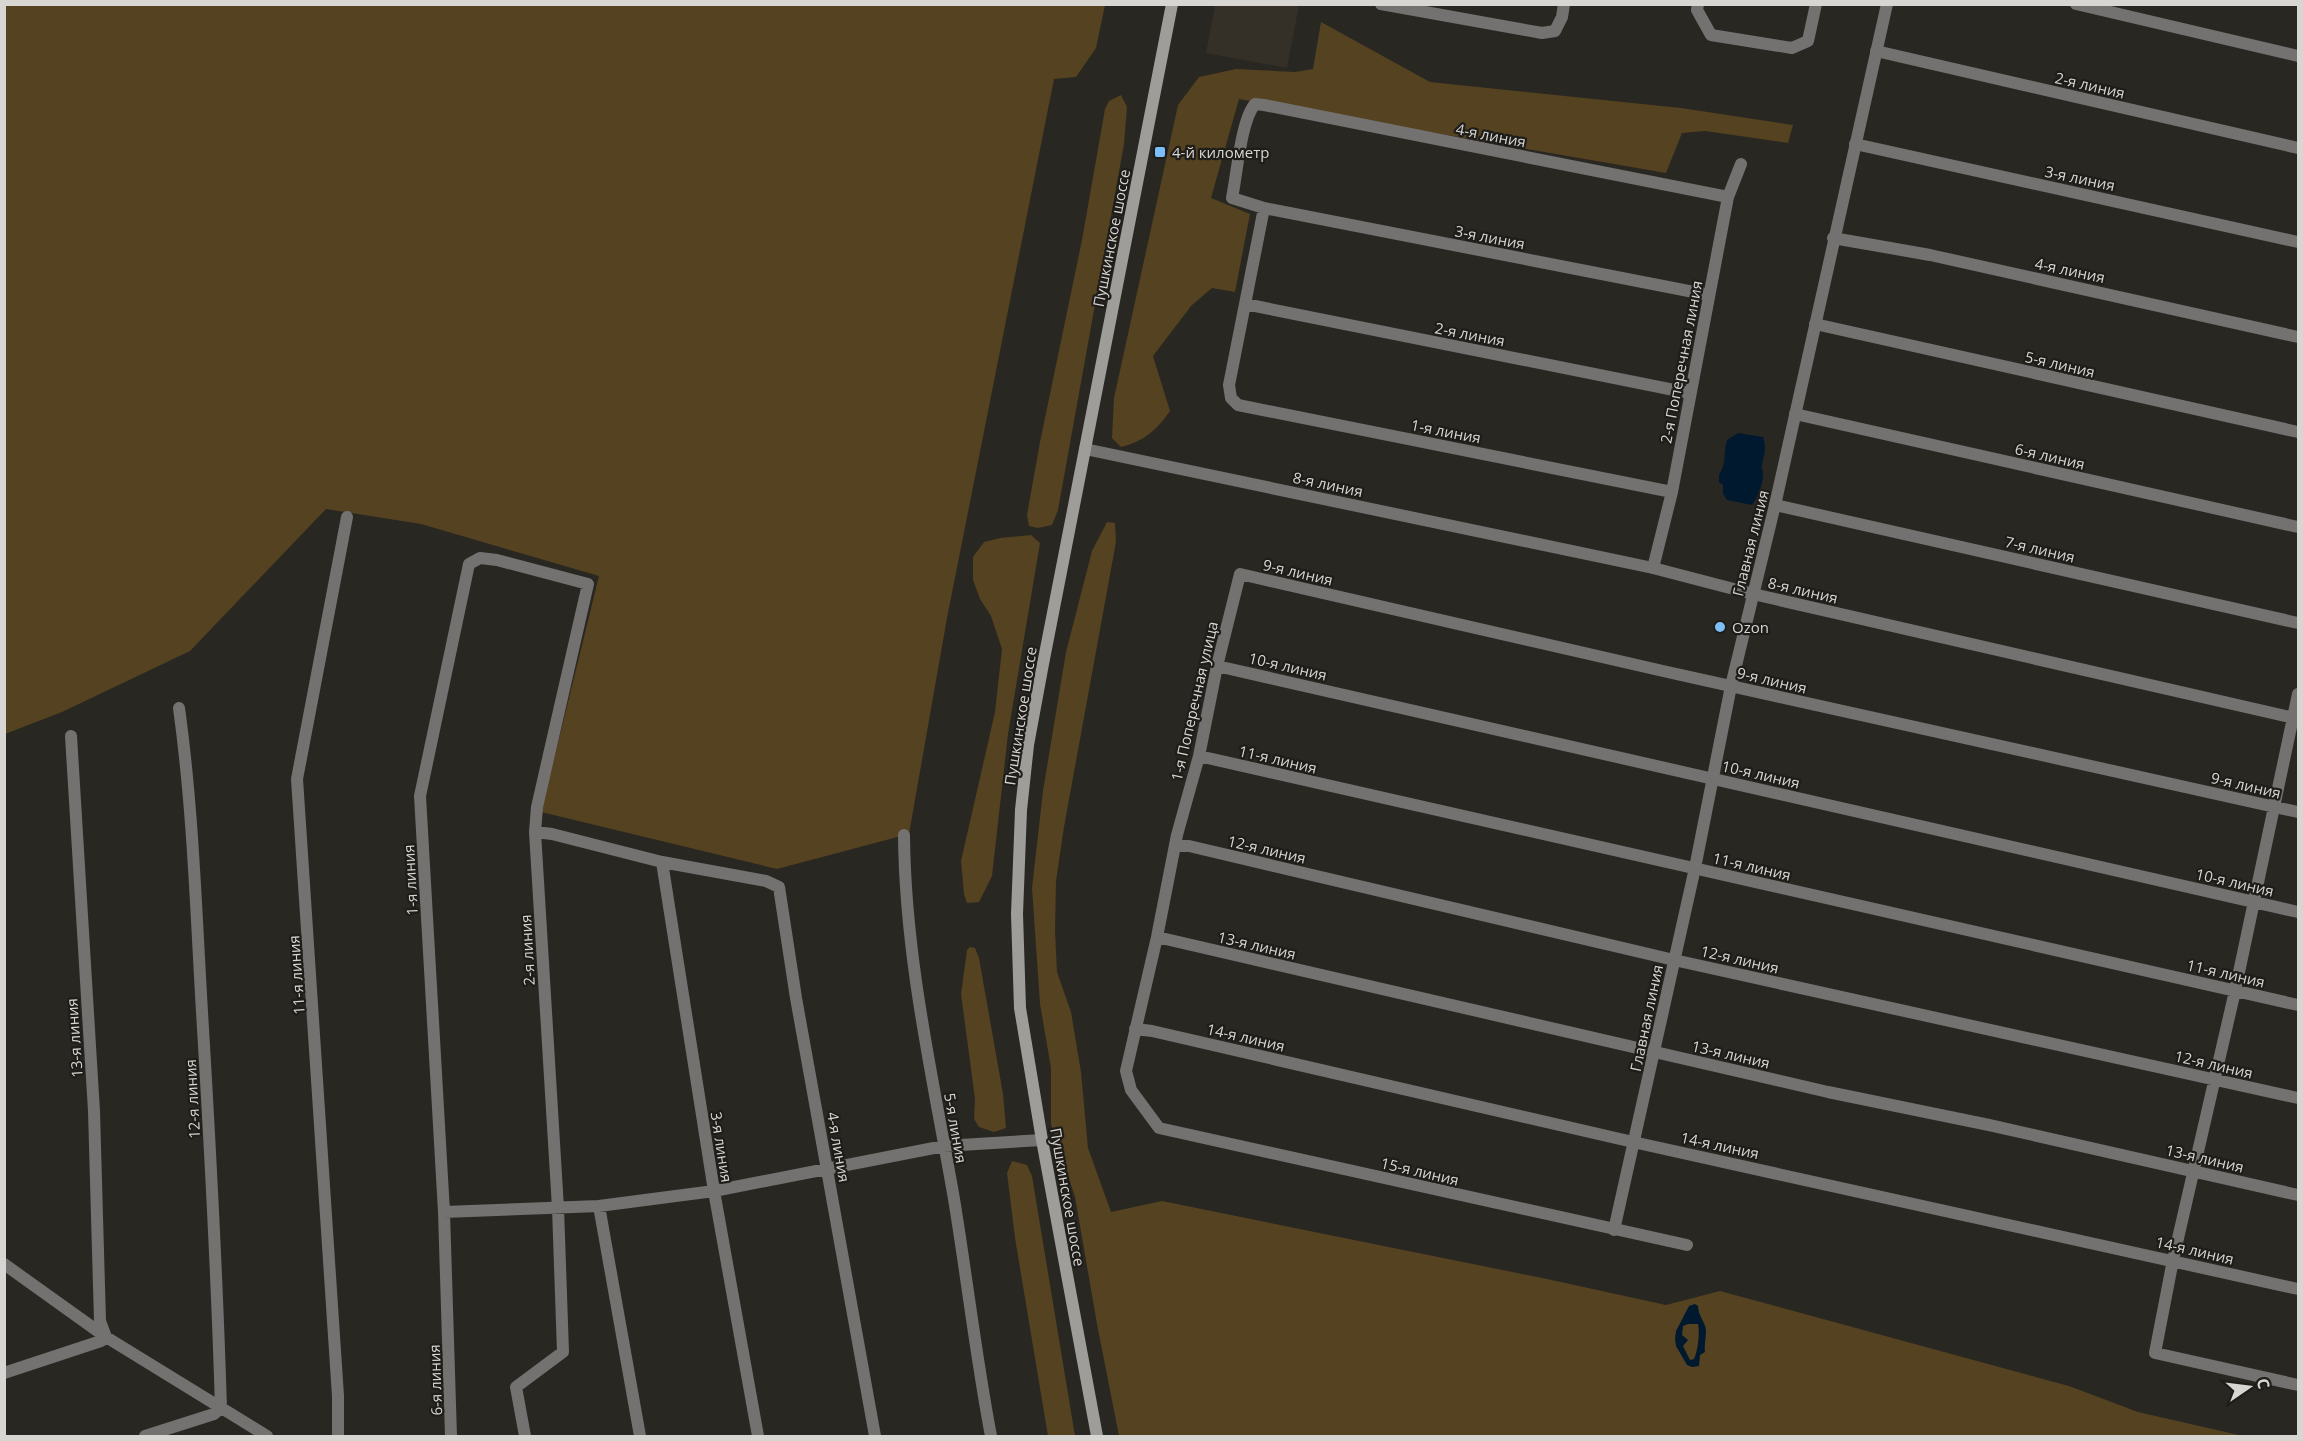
<svg xmlns="http://www.w3.org/2000/svg" width="2303" height="1441" viewBox="0 0 2303 1441" font-family="'Open Sans',sans-serif">
  <style>
    .built { fill: #353027 }
    .green { fill: #544220 }
    .water { fill: #00192f; fill-rule: evenodd }
    .lines { fill: none; stroke-linecap: round; stroke-linejoin: round }
    .minor { stroke: #737270; stroke-width: 12 }
    .tertiary { stroke: #737270; stroke-width: 12 }
    .secondary { stroke: #9f9d99; stroke-width: 12 }
    .poi-dot { fill: #7bbef8; stroke: #1f1d19; stroke-width: 2 }
    .labels { text-anchor: middle; dominant-baseline: central; stroke-width: 4.5; stroke-linejoin: round; paint-order: stroke }
    .street-label { font-size: 15px; fill: #d8d6d3; stroke: #1f1d19 }
    .poi-label { font-size: 15px; fill: #d8d6d3; stroke: #1f1d19; text-anchor: start }
  </style>
  <rect width="100%" height="100%" fill="#292722"/>
  <path class="built" d="M1215,5h84l-12,63 -81,-15z"/>
  <path class="green" d="M5,5h1100l-9,43 -20,29 -22,2 -107,539 -38,216 -132,35 -236,-57 58,-236 -178,-52 -95,-15 -136,142 -128,61 -57,22z
    M1321,22l109,60 251,26 112,17 -5,18 -83,-12 -23,2 -16,40 -427,-74 -28,99 39,16 -15,78 -23,-4 -21,18 -38,50 17,55c-12,18 -27,31 -49,36l-9,-9 2,-40 64,-293 21,-28 37,-8 59,3 18,-3z
    M1121,95l6,12 -3,37 -66,366 -6,15 -14,3 -9,-2 -2,-11 13,-73 42,-202 23,-131 4,-8z
    M1107,522l8,1 1,19 -52,285 -8,54 -1,50 2,41 14,40 10,60 7,76 23,64 51,-11 385,78 119,26 54,-14 349,95 69,26 105,24h-1124l-22,-112 -22,-127 -24,-73v-56l-11,-64 -8,-116 11,-97 23,-139 26,-101z
    M1031,535l9,8 -32,191 -16,142 -13,26 -12,1 -3,-9 -3,-33 34,-149 7,-63 -11,-33 -11,-17 -7,-19v-23l11,-15 16,-4z
    M970,947l5,1 4,10 24,136 3,34 -12,4 -15,-5 -5,-8 1,-20 -14,-105 6,-44z
    M1012,1161l15,4 5,11 43,260h-27l-33,-198 -8,-65z"/>
  <path class="water" d="M1738,433l25,4c4,11 1,17 -1,28 -1,8 1,1 1,9 0,10 -5,23 -11,31l-25,-5 -4,-6v-9l-4,-3v-8c8,-9 4,-22 8,-34z
    M1695,1304l3,2c0,10 8,17 8,25 0,8 -2,14 -1,21l-5,3 -1,11 -7,1 -5,-2 -11,-19 -1,-7 1,-8 13,-25zM1688,1324h10c2,9 0,26 -4,35l-4,1 -7,-14 5,-6 -6,-5 1,-9z"/>
  <g class="lines">
    <path class="minor" d="M1381,4l161,29 13,-2 7,-14 2,-13
      M1698,4l-1,6 14,25 81,13 16,-7 8,-37
      M2076,4l222,52
      M1876,51l422,97
      M1855,144l443,98
      M1264,208l-35,177 2,13 7,7 434,87
      M1833,238l97,17 368,82
      M1709,295l-445,-87 -32,-10c5,-24 9,-78 23,-94l9,1 464,92
      M1245,304l444,89
      M1815,324l483,108
      M1795,414l503,113
      M1775,505l523,118
      M1653,568l19,-76 56,-295 13,-33
      M1753,594l545,125
      M1217,666l1081,246
      M2298,694l-63,297 -62,269 -18,93 143,32
      M1199,756l1099,249
      M535,832l17,2 110,28 104,19 13,6 17,111 79,438
      M904,835c1,123 29,243 50,364 13,79 22,159 37,237
      M1176,846h13l485,114 624,138
      M662,862l52,329 44,245
      M1157,937l671,155 161,33 309,70
      M1135,1029l17,2 481,111 665,147
      M599,1206l41,230
      M444,1212l155,-6 115,-15 230,-45 98,-6
      M1687,1245l-528,-117 -28,-38 -5,-19 31,-134 20,-102 22,-79 18,-90 23,-92 423,97 635,141
      M4,1264l102,73 161,99
      M4,1373l97,-32 5,-4 -6,-16 -6,-210 -23,-375
      M145,1436l69,-22 7,-6c-4,-132 -11,-264 -19,-396 -6,-101 -9,-203 -23,-304
      M338,1436v-40l-41,-617 50,-262
      M451,1436l-7,-224 -24,-416 49,-232 11,-6 17,2 91,24 -51,223 -2,25 23,376 5,144 -47,35 9,49"/>
    <path class="tertiary" d="M1085,449l568,119 100,26
      M1614,1230l81,-362 36,-182 44,-181 112,-501"/>
    <path class="secondary" d="M1097,1436l-55,-296 -22,-132 -3,-94 4,-104 7,-65 15,-81 129,-660"/>
  </g>
  <g class="poi-dot">
    <rect x="1154" y="146" width="12" height="12" rx="3"/>
    <circle cx="1720" cy="627" r="6"/>
  </g>
  <g class="labels">
    <g class="street-label">
      <text transform="translate(2090 85) rotate(13)">2-я линия</text>
      <text transform="translate(1491 135) rotate(11)">4-я линия</text>
      <text transform="translate(2080 178) rotate(12)">3-я линия</text>
      <text transform="translate(1490 237) rotate(11)">3-я линия</text>
      <text transform="translate(1111 238) rotate(-79)">Пушкинское шоссе</text>
      <text transform="translate(2070 270) rotate(12)">4-я линия</text>
      <text transform="translate(1470 334) rotate(11)">2-я линия</text>
      <text transform="translate(1681 362) rotate(-79)">2-я Поперечная линия</text>
      <text transform="translate(2060 364) rotate(13)">5-я линия</text>
      <text transform="translate(1446 431) rotate(11)">1-я линия</text>
      <text transform="translate(2050 456) rotate(13)">6-я линия</text>
      <text transform="translate(1328 484) rotate(12)">8-я линия</text>
      <text transform="translate(1750 543) rotate(-76)">Главная линия</text>
      <text transform="translate(2040 549) rotate(13)">7-я линия</text>
      <text transform="translate(1298 572) rotate(13)">9-я линия</text>
      <text transform="translate(1803 590) rotate(13)">8-я линия</text>
      <text transform="translate(1288 666) rotate(13)">10-я линия</text>
      <text transform="translate(1772 680) rotate(13)">9-я линия</text>
      <text transform="translate(1194 701) rotate(-77)">1-я Поперечная улица</text>
      <text transform="translate(1020 716) rotate(-81)">Пушкинское шоссе</text>
      <text transform="translate(1278 759) rotate(13)">11-я линия</text>
      <text transform="translate(1761 774) rotate(13)">10-я линия</text>
      <text transform="translate(2246 785) rotate(13)">9-я линия</text>
      <text transform="translate(1267 849) rotate(13)">12-я линия</text>
      <text transform="translate(1752 866) rotate(13)">11-я линия</text>
      <text transform="translate(410 880) rotate(-93)">1-я линия</text>
      <text transform="translate(2235 882) rotate(13)">10-я линия</text>
      <text transform="translate(1257 945) rotate(13)">13-я линия</text>
      <text transform="translate(527 950) rotate(-93)">2-я линия</text>
      <text transform="translate(1740 959) rotate(13)">12-я линия</text>
      <text transform="translate(2226 973) rotate(13)">11-я линия</text>
      <text transform="translate(296 975) rotate(-94)">11-я линия</text>
      <text transform="translate(1646 1018) rotate(-78)">Главная линия</text>
      <text transform="translate(1246 1037) rotate(13)">14-я линия</text>
      <text transform="translate(74 1038) rotate(-94)">13-я линия</text>
      <text transform="translate(1731 1054) rotate(13)">13-я линия</text>
      <text transform="translate(2214 1064) rotate(13)">12-я линия</text>
      <text transform="translate(192 1099) rotate(-93)">12-я линия</text>
      <text transform="translate(956 1128) rotate(80)">5-я линия</text>
      <text transform="translate(1720 1145) rotate(12)">14-я линия</text>
      <text transform="translate(722 1147) rotate(81)">3-я линия</text>
      <text transform="translate(839 1147) rotate(80)">4-я линия</text>
      <text transform="translate(2205 1158) rotate(13)">13-я линия</text>
      <text transform="translate(1420 1171) rotate(13)">15-я линия</text>
      <text transform="translate(1068 1197) rotate(80)">Пушкинское шоссе</text>
      <text transform="translate(2195 1250) rotate(13)">14-я линия</text>
      <text transform="translate(435 1380) rotate(-92)">6-я линия</text>
    </g>
    <g class="poi-label">
      <text x="1172" y="152">4-й километр</text>
      <text x="1732" y="627">Ozon</text>
    </g>
  </g>
  <rect width="2303" height="1441" fill="none" stroke="#d8d6d3" stroke-width="12"/>
  <g transform="translate(2249 1387) rotate(76)" stroke="#1f1d19" stroke-width="4.5" paint-order="stroke">
  <path d="M0-4.5L10 22L0 15L-10 22Z" fill="#d8d6d3"/>
  <text y="-9" font-size="16" font-weight="bold" text-anchor="middle" fill="#d8d6d3">С</text>
  </g>
</svg>
